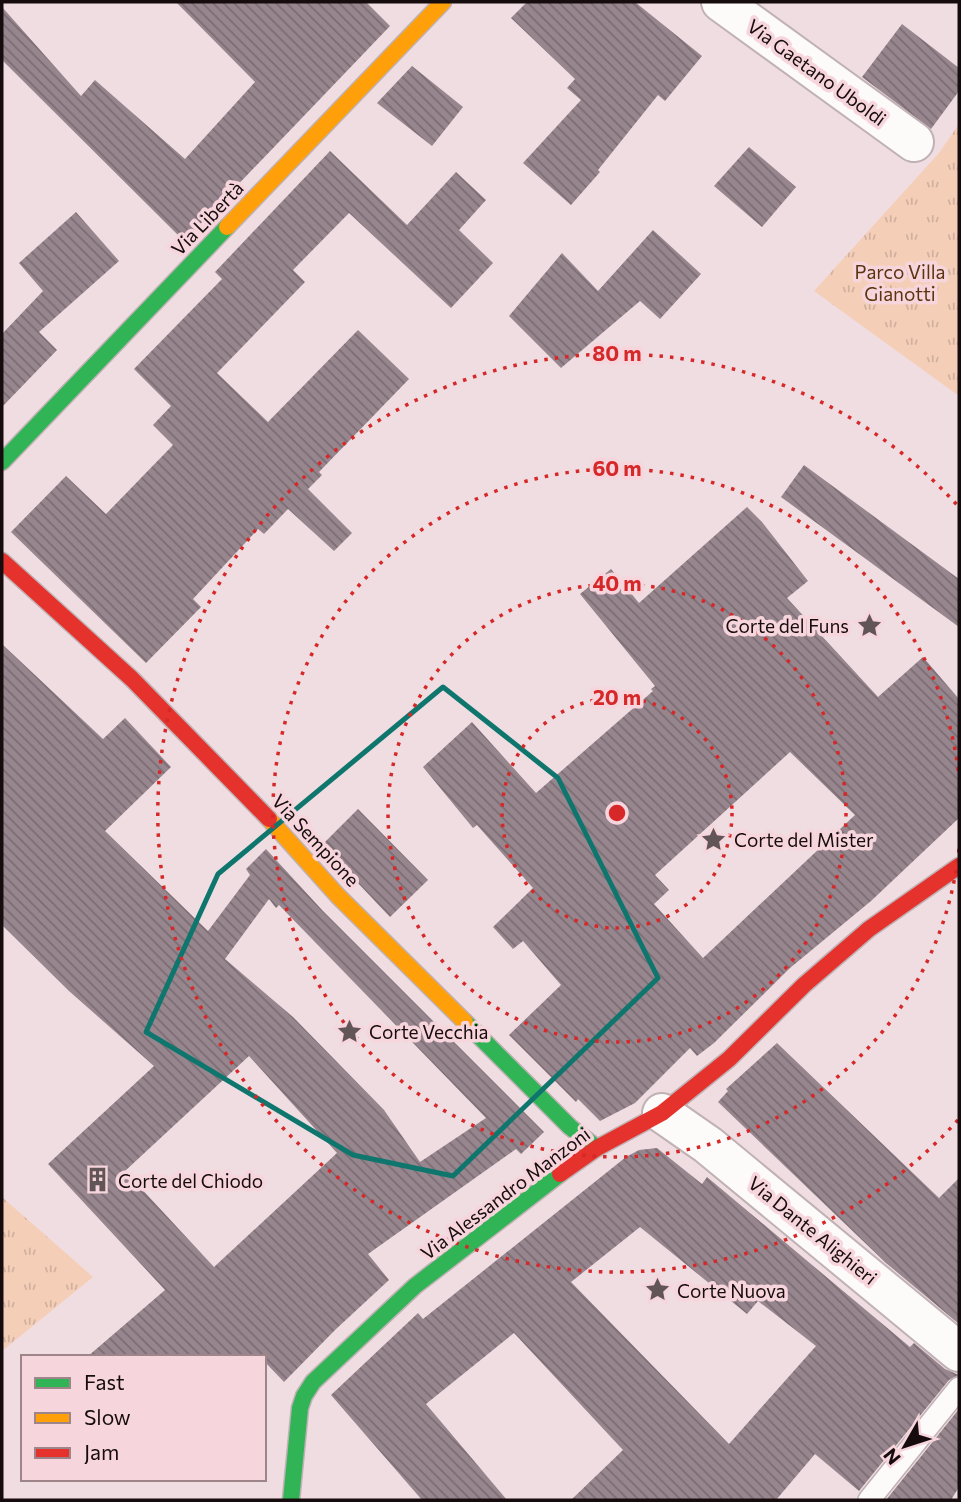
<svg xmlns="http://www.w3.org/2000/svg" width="961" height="1502" viewBox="0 0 961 1502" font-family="Commissioner,sans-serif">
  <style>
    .grass { fill: url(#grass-tufts) }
    .building { fill: url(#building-back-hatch); fill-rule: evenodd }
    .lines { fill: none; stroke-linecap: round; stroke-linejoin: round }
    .lane-casing { stroke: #bfb1b4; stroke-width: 24 }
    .street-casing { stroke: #bfb1b4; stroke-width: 42 }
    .fast-casing { stroke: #bfb1b4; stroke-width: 19 }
    .slow-casing { stroke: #bfb1b4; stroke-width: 19 }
    .jam-casing { stroke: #bfb1b4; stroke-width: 19 }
    .lane { stroke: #fdfafa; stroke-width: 21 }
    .street { stroke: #fdfafa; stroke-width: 38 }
    .fast { stroke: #30b455; stroke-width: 16 }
    .slow { stroke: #ff9f0a; stroke-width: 16 }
    .jam { stroke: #e5322d; stroke-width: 16 }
    .marked { fill: none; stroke: #0f766e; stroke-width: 5; stroke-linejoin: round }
    .ring { fill: none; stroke: #d62828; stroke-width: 3.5; stroke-dasharray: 3.5 7 }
    .labels { text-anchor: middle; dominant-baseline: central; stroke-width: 7; stroke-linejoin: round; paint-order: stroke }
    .street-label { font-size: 19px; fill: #160c0e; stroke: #f7d5dc }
    .park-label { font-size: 19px; fill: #5b340f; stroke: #f7d5dc }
    .poi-label { font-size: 19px; fill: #160c0e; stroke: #f7d5dc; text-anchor: start }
    .centre { fill: #d62828; stroke: #f7d5dc; stroke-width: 3.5 }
    .ring-label { font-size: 21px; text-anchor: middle; font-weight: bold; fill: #d62828; stroke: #f7d5dc; stroke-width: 7; stroke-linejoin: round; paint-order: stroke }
  </style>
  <defs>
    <pattern id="grass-tufts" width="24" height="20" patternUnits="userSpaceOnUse" patternTransform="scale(1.75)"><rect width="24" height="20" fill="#f5ceb8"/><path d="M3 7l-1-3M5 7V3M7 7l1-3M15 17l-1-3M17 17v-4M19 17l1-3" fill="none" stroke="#d1b09d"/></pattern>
    <pattern id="building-back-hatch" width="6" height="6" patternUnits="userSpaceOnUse" patternTransform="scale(1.75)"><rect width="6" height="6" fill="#98868f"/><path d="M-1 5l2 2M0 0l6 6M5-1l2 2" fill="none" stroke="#7b6c73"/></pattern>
  </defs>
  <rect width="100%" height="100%" fill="#efdde1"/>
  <path class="grass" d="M959,124v272l-145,-105 125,-138z
    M2,1197l91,80 -91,74z"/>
  <path class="building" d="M176,2h190l24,24 -206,215 -182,-181v-53l79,89 14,-16 90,79 70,-77z
    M527,2h108l67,54 -37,45 -7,-6 -60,75 2,2 -29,33 -48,-42 58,-63 -14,-12 8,-9 -64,-61z
    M902,24l57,44v23l-28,38 -69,-52z
    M412,66l51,41 -31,39 -55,-43z
    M749,147l47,40 -34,40 -48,-41z
    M330,151l77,74 49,-53 30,28 -27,30 34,33 -42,45 -102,-95 -56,57 12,12 -88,91 51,49 90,-92 51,49 -90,93 3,3 -14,14 44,44 -18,18 -46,-42 -24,25 -6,-5 -65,70 8,8 -55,56 -135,-131 55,-56 40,38 67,-69 -20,-20 18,-19 -37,-37 88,-90 -7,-7z
    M76,212l43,49 -80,71 18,18 -55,57v-73l41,-43 -24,-28z
    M653,230l48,44 -41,45 -20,-18 -79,67 -52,-52 53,-63 36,38z
    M804,465l155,114v48l-178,-130z
    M747,507l15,15 46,59 -21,17 91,99 45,-40 36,42v119l-88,83 -81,67 -76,75 -17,13 -7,-8 -55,55 -35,18 -22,-22 -2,3 -67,-67 52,-50 -38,-44 -10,8 -20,-22 40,-39 -56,-63 -4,3 -50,-61 49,-45 64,71 117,-102 -2,-2 4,-3 -75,-92 31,-25 28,34zM790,752l65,63 -152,143 -49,-54 15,-14 -14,-15z
    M2,644l101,95 22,-21 46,49 -66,64 103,100 42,-56 -4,-6 20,-20 57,62 221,221 -23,22 -5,-5 -148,105 21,26 -54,50 -51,52 -20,-21v-4h-177l78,-67 -117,-126 106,-98 -85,-75 -67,-66zM269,899l7,9 3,-3 207,213 -66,44 -36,-52 -91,-93 -68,-58zM249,1056l88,97 -123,114 -89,-96z
    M358,809l70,71 -38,37 -68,-72z
    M777,1043l162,155 20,-20v146l-73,-61 -168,-161 10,-11 -2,-2z
    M657,1148l45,36 5,-7 203,170 4,-4 31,26 14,6 -10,5 -90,111 -44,-37 -39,46h-205l52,-50 -109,-117 -88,71 81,96h-85l-91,-105 87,-82 5,6 203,-162 13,-7zM640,1227l107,87 11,-13 58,45 -87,98 -158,-162z
    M959,1409v78l-8,13h-65z"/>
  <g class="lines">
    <defs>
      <path id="lane" d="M869,1500l90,-112"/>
      <path id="street" d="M721,2l193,140
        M662,1113l46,32 251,207"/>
      <path id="fast" d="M2,462l225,-235
        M465,1022l105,105 27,21
        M291,1500l9,-92 4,-12 9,-14 102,-96 145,-112"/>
      <path id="slow" d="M227,227l216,-225
        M269,819l69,77 127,126"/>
      <path id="jam" d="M2,561l130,118 137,140
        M560,1174l37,-26 65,-35 67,-54 75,-74 65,-56 90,-63"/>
    </defs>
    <use href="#lane" class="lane-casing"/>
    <use href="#street" class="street-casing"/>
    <use href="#fast" class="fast-casing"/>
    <use href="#slow" class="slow-casing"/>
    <use href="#jam" class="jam-casing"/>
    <use href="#lane" class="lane"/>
    <use href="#street" class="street"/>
    <use href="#fast" class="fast"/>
    <use href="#slow" class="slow"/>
    <use href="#jam" class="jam"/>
  </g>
  <path class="marked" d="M443,687l115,91 100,200 -205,198 -100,-21 -207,-123 72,-158z"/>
  <g class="ring">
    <circle cx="617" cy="813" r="115"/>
    <circle cx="617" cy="813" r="229"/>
    <path d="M959 849A344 344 0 1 1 959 777"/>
    <path d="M958 1120A459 459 0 1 1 958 506"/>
  </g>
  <defs>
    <symbol id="sight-bare" viewBox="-9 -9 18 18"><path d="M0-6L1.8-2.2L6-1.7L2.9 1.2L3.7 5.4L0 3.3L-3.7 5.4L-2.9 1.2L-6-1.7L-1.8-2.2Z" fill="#625558" stroke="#f7d5dc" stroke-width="2.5" paint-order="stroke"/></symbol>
    <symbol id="building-bare" viewBox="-9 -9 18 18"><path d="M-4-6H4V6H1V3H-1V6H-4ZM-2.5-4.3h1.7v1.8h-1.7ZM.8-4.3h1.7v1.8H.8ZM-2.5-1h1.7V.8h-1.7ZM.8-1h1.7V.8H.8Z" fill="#625558" stroke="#f7d5dc" stroke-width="2.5" paint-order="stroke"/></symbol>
  </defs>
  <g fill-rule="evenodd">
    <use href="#sight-bare" x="852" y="608" width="35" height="35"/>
    <use href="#sight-bare" x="696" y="822" width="35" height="35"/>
    <use href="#sight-bare" x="332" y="1014" width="35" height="35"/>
    <use href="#building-bare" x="80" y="1162" width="35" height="35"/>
    <use href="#sight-bare" x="640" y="1272" width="35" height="35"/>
  </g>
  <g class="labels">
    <g class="street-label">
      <text transform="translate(817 72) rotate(36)">Via Gaetano Uboldi</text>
      <text transform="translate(207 218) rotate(-46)">Via Libertà</text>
      <text transform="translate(316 840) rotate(47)">Via Sempione</text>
      <text transform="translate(505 1193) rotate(-37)">Via Alessandro Manzoni</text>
      <text transform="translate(813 1230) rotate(39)">Via Dante Alighieri</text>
    </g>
    <g class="park-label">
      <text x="900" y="271">Parco Villa<tspan x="900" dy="22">Gianotti</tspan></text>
    </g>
    <g class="poi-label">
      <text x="849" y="625" text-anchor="end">Corte del Funs</text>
      <text x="734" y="839">Corte del Mister</text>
      <text x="369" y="1031">Corte Vecchia</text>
      <text x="118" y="1180">Corte del Chiodo</text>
      <text x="677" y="1290">Corte Nuova</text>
    </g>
  </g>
  <circle cx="617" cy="813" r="10" class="centre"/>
  <g class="ring-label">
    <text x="617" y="361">80 m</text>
    <text x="617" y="476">60 m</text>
    <text x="617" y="591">40 m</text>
    <text x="617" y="705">20 m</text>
  </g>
  <rect width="961" height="1502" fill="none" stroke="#160c0e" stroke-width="7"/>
  <rect x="21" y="1355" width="245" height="126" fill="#f7d5dc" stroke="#9d858a" stroke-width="2"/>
  <rect x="35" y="1378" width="35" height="10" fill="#30b455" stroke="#9d858a" stroke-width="2"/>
  <text x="84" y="1390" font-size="21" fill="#160c0e">Fast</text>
  <rect x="35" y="1413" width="35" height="10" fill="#ff9f0a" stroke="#9d858a" stroke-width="2"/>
  <text x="84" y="1425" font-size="21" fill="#160c0e">Slow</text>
  <rect x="35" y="1448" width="35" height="10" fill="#e5322d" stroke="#9d858a" stroke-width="2"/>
  <text x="84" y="1460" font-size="21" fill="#160c0e">Jam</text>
  <g transform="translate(905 1446) rotate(231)" stroke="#f7d5dc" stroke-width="5" paint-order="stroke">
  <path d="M0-5L12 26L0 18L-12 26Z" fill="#160c0e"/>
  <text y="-10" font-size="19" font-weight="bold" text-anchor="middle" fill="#160c0e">N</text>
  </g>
</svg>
